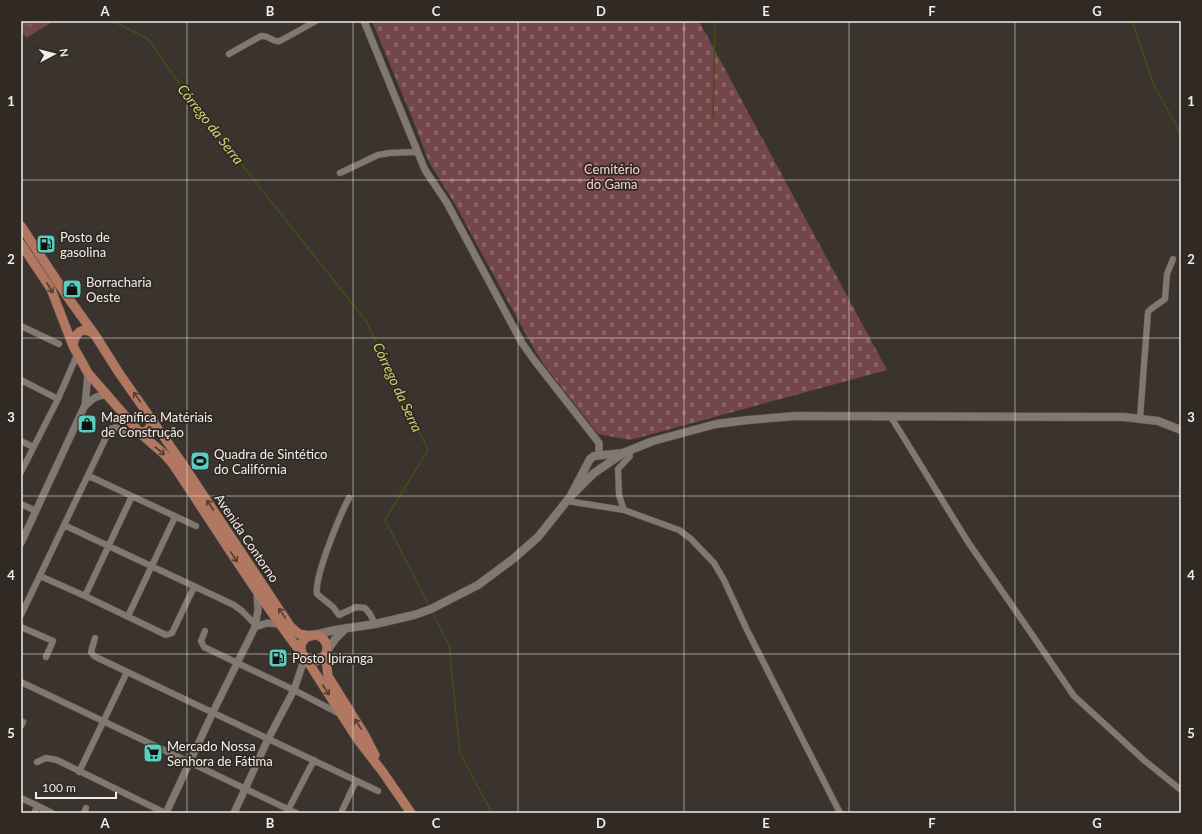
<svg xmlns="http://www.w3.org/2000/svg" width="1202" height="834" viewBox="0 0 1202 834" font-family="Lato,sans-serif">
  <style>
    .grass { fill: url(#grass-tufts) }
    .cemetery { fill: url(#cemetery-stones) }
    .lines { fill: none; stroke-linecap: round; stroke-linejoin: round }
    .stream { stroke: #494c16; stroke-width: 1.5 }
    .minor-casing { stroke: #58524d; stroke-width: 7 }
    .tertiary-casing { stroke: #58524d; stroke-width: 8 }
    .secondary-casing { stroke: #58524d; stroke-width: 9 }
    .primary-casing { stroke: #58524d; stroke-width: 10 }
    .minor { stroke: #807871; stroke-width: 6 }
    .tertiary { stroke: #807871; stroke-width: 7 }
    .secondary { stroke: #807871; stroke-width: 8 }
    .primary { stroke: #b17761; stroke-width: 9 }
    .oneway { stroke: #513d33 }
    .grid { fill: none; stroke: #f2ede9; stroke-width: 1; stroke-opacity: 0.55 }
    .labels { text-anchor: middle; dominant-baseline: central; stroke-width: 3.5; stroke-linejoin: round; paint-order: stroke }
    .park-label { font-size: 13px; fill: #fbcfd0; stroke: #312a24 }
    .poi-label { font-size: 13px; fill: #f2ede9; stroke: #312a24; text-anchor: start }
    .street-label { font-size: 13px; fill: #f2ede9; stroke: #312a24 }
    .water-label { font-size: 14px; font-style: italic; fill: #ccd470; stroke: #312a24 }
    .neatline { fill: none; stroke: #f2ede9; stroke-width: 1.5 }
    .grid-label { font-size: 13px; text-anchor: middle; font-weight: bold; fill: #f2ede9 }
  </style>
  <defs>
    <pattern id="grass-tufts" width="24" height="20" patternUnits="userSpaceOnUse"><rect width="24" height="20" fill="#73474a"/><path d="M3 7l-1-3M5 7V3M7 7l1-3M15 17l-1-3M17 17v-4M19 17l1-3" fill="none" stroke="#876264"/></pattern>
    <pattern id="cemetery-stones" width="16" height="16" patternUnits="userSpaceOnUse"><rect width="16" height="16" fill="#73474a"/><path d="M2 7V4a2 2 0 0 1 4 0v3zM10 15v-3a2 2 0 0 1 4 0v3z" fill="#876264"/></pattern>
  </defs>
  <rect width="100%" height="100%" fill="#3b342e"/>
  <path class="grass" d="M21,21h33l-28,17 -5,-9z"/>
  <path class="cemetery" d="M372,21h327l188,349 -257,70 -32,-6 -54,-69 -10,-16 -78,-143 -27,-44 -14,-37z"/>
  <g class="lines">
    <path class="stream" d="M113,21l35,18 45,64 173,218 62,129 -43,70 44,86
      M1132,21l21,62 28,51
      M713,118l2,-97
      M1181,498v2
      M432,611l17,34 11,108 32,60"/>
    <defs>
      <path id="minor" d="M229,54l32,-18c9,-1 11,7 19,5l36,-20
        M340,173l38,-18 11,-2 27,-1
        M21,326l38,18
        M21,380l37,19
        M891,417l77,125 54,78 52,76 71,65 36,29
        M1140,418l8,-106 3,-3 14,-10 2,-25 6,-15
        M21,441l12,6
        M21,472l37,-73 19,-44
        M89,476l107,50
        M349,498c-9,17 -35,79 -32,96l16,13 6,8 17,-8 9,1 5,6 5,10
        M567,501l57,9 55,20 12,9 23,24 10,17 23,50 93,183
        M21,504l15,7
        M624,510l-5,-15 -1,-26 12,-13 -1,-5
        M64,525l170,80 8,6 15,15
        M40,576l45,20 81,39 6,-2 22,-46
        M85,596l47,-100
        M21,615l89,-186 6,-2c7,4 14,9 24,6
        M128,616l47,-99
        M21,627l32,14 -7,16
        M205,631l-4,10 3,6 90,43 46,24
        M95,638l-4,14 3,4 6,3 278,132
        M21,682l275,131
        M21,726l2,-4
        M37,762l9,-4 11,2 108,53
        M79,772l48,-100
        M21,798l17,8 -4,7
        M38,806l14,7
        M287,812l27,-52
        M84,813l2,-5
        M341,813l15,-32"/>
      <path id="tertiary" d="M364,21l61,149 22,33 75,140 12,17 65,83v13
        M85,406l3,-33
        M21,543l63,-136c7,-7 12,-12 22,-12
        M255,627l12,-4 12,1
        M166,813l47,-101 42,-85 3,-17 -1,-18
        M234,813l34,-74 26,-49 11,-33"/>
      <path id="secondary" d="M570,497l20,-38 4,-3 29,-3 30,-12 63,-17 32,-4 48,-4 328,1 34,4 23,9
        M314,635l21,-5 40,-6 39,-9 17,-6 47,-24 35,-26 25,-22 32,-40 24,-24 28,-19
        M328,649l8,-11 10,-10"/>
      <path id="primary" d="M21,226l48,73 26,36 24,38 61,87 110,166 9,8 12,2
        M21,244l30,45 22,57 15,27 52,60 24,21 8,9c43,64 84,131 131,192
        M73,346c2,-13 9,-21 21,-12
        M140,433l6,-2 4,-3 1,-10
        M301 648a13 13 0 1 1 26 0a13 13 0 1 1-26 0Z
        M327,652l-1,8 2,16 36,58 11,21
        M305,657l53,83 24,31 29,42"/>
    </defs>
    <use href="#minor" class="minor-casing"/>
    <use href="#tertiary" class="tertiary-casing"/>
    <use href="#secondary" class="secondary-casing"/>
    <use href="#primary" class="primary-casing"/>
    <use href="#minor" class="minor"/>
    <use href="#tertiary" class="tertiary"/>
    <use href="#secondary" class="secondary"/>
    <use href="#primary" class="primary"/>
  </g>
  <defs><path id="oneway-shaft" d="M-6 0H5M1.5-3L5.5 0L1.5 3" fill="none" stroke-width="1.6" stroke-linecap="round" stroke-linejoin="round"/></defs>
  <g class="oneway">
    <use href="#oneway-shaft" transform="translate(50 288) rotate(59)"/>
    <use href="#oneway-shaft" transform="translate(137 397) rotate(-125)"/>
    <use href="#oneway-shaft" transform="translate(160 451) rotate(40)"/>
    <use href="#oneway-shaft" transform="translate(210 505) rotate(-124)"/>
    <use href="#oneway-shaft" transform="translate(234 557) rotate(57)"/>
    <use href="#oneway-shaft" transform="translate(282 613) rotate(-124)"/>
    <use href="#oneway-shaft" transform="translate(326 690) rotate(57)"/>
    <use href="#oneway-shaft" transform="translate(358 724) rotate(-123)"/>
  </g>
  <path class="grid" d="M187,21v792M353,21v792M518,21v792M684,21v792M849,21v792M1015,21v792M21,180h1160M21,338h1160M21,496h1160M21,654h1160"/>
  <defs>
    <symbol id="fuel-square" viewBox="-11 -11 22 22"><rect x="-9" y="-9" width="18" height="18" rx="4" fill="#58cec1" stroke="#312a24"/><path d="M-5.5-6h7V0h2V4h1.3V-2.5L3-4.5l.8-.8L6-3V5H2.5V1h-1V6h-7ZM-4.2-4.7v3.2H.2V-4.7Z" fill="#111"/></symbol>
    <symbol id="shop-square" viewBox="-11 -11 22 22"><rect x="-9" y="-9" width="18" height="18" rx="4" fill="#58cec1" stroke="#312a24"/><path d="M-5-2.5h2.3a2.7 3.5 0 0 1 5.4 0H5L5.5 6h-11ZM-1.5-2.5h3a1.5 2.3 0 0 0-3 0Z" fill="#111"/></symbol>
    <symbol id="stadium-square" viewBox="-11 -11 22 22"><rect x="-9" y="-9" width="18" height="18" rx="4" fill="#58cec1" stroke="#312a24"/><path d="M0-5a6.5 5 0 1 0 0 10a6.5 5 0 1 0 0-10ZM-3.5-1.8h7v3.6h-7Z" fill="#111"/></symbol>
    <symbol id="supermarket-square" viewBox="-11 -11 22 22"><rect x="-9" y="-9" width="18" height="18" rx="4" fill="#58cec1" stroke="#312a24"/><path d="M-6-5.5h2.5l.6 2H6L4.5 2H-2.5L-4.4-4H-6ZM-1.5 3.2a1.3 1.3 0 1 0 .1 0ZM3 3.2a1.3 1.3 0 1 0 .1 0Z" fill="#111"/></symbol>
  </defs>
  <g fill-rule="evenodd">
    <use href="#fuel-square" x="35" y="233" width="22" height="22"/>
    <use href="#shop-square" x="61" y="278" width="22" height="22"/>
    <use href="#shop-square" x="76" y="413" width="22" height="22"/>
    <use href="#stadium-square" x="189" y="450" width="22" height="22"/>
    <use href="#fuel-square" x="267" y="647" width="22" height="22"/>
    <use href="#supermarket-square" x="142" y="742" width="22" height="22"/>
  </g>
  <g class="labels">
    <g class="park-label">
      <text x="612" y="169">Cemitério<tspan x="612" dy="15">do Gama</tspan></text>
    </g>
    <g class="poi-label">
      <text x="60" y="237">Posto de<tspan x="60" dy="15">gasolina</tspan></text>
      <text x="86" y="282">Borracharia<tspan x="86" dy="15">Oeste</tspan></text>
      <text x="101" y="417">Magnífica Matériais<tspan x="101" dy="15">de Construção</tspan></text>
      <text x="214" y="454">Quadra de Sintético<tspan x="214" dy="15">do Califórnia</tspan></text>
      <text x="292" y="658">Posto Ipiranga</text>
      <text x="167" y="746">Mercado Nossa<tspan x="167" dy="15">Senhora de Fátima</tspan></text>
    </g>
    <g class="street-label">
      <text transform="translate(247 538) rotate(56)">Avenida Contorno</text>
    </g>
    <g class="water-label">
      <text transform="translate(211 124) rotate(52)">Córrego da Serra</text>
      <text transform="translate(398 387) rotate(65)">Córrego da Serra</text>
    </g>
  </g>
  <rect width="1202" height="834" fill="none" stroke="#312a24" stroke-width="44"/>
  <g transform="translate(54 54) rotate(83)" stroke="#312a24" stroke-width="3" paint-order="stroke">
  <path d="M0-3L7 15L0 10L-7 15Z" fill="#f2ede9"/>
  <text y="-6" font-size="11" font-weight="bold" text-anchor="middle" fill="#f2ede9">N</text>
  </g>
  <path d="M36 792v6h80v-6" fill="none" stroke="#f2ede9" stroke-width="2"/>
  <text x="42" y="792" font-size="12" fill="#f2ede9" stroke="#312a24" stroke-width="3" paint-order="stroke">100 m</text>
  <rect x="22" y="22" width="1158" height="790" class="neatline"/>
  <g class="grid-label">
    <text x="105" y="16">A</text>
    <text x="270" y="16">B</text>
    <text x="436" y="16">C</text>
    <text x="601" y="16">D</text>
    <text x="766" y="16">E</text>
    <text x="932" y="16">F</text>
    <text x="1097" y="16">G</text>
    <text x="11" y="106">1</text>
    <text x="1191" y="106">1</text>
    <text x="11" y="264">2</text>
    <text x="1191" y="264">2</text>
    <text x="11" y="422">3</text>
    <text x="1191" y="422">3</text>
    <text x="11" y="580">4</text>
    <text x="1191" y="580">4</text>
    <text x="11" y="738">5</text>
    <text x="1191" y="738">5</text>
    <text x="105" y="828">A</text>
    <text x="270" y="828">B</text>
    <text x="436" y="828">C</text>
    <text x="601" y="828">D</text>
    <text x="766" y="828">E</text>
    <text x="932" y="828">F</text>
    <text x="1097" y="828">G</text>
  </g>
</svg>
